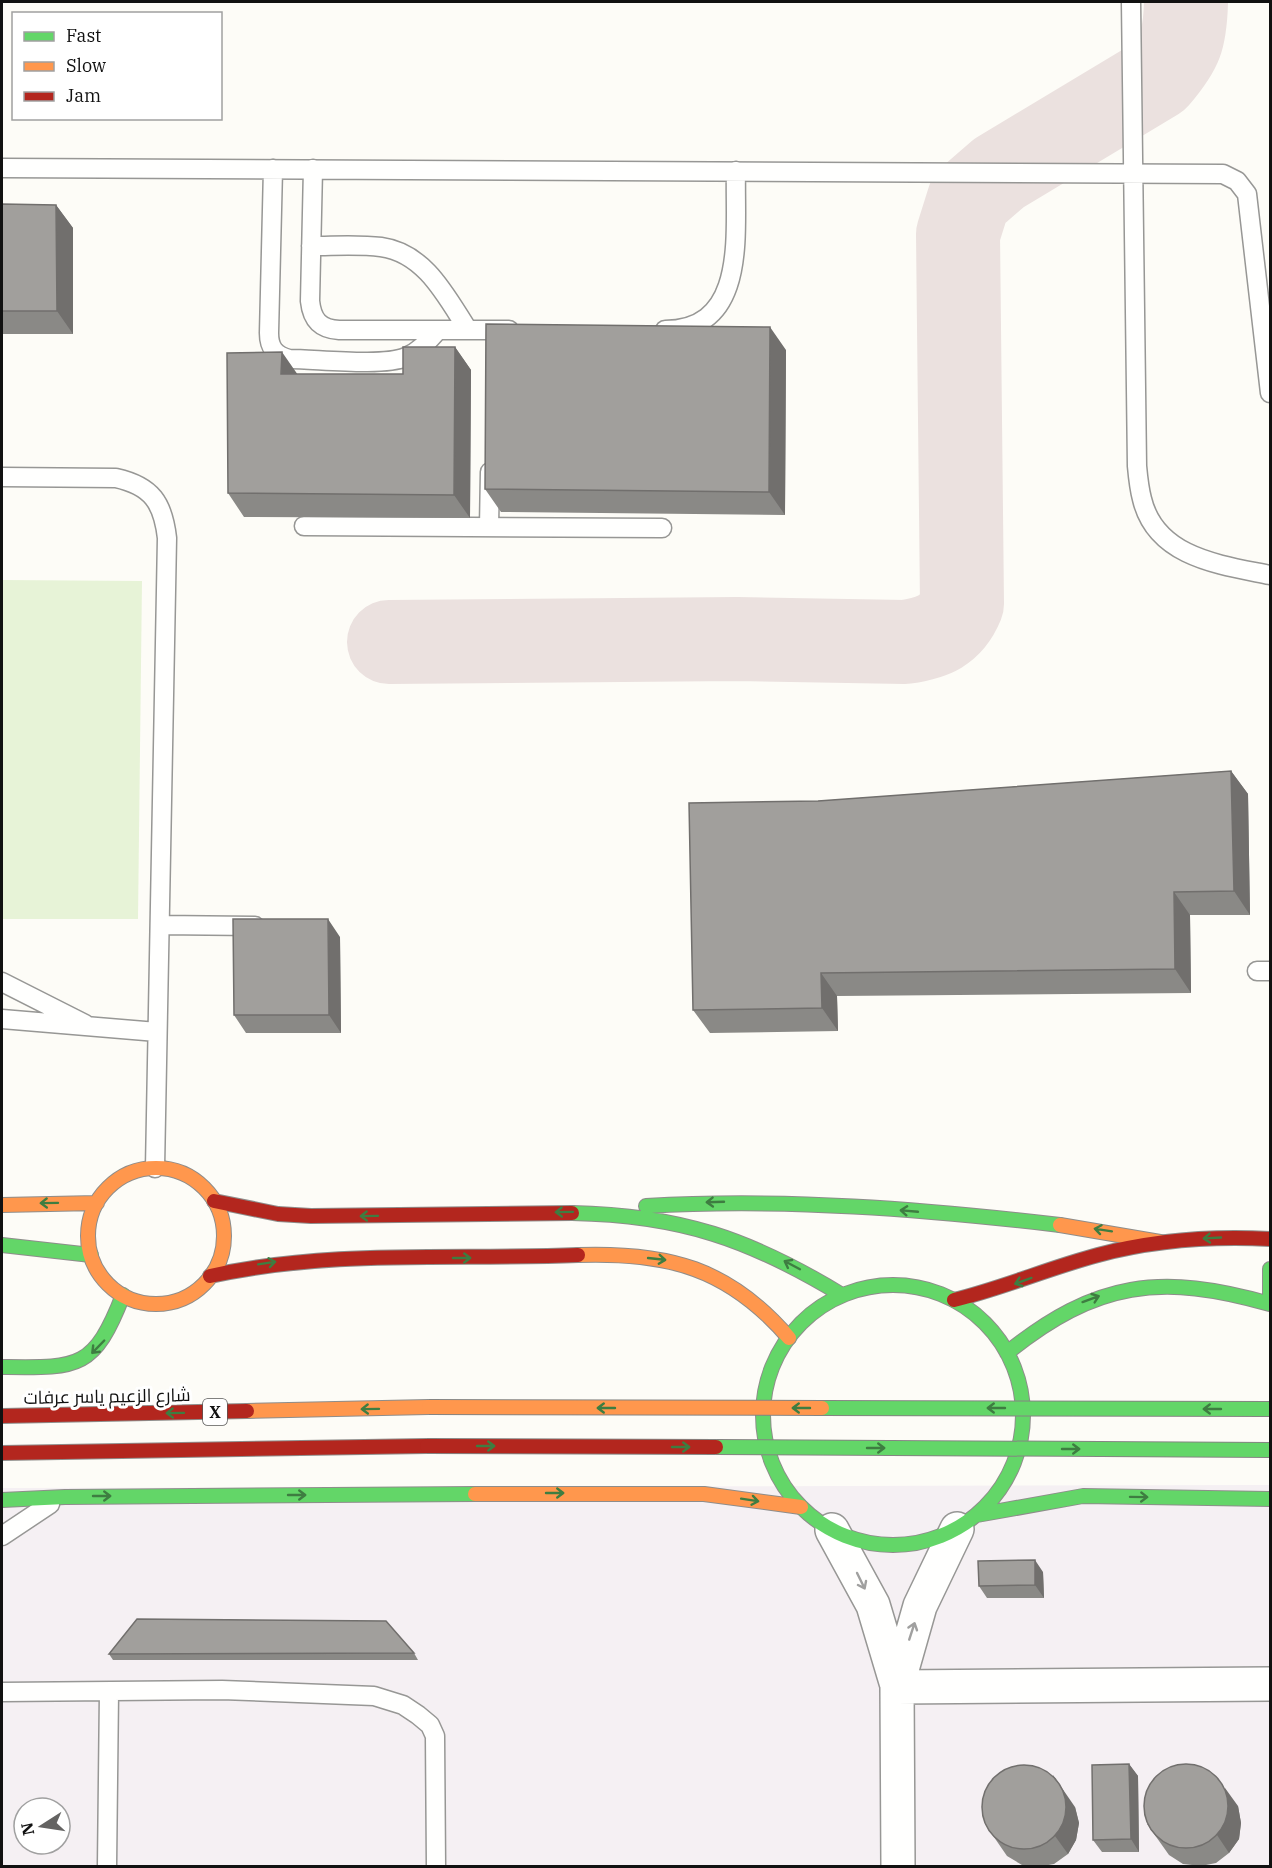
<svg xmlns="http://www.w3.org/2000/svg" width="1272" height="1868" viewBox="0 0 1272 1868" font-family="'IBM Plex Serif',Cairo,serif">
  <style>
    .industrial { fill: #f5f0f3; fill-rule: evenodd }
    .green { fill: #e7f3d7 }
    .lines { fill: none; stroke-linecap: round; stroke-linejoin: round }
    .taxiway { stroke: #ebe1df; stroke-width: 84 }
    .lane-casing { stroke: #979795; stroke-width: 21 }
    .street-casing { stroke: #979795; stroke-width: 36 }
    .fast-casing { stroke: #8e8d8b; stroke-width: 16 }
    .slow-casing { stroke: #8e8d8b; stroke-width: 16 }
    .jam-casing { stroke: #8e8d8b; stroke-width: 16 }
    .lane { stroke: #fffffe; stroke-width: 18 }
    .street { stroke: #fffffe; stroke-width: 33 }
    .fast { stroke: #63d668; stroke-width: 14 }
    .slow { stroke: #ff974d; stroke-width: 14 }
    .jam { stroke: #b3261e; stroke-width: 14 }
    .fast-bridge-casing { stroke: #858482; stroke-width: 16; stroke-linecap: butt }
    .slow-bridge-casing { stroke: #858482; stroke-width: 16; stroke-linecap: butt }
    .jam-bridge-casing { stroke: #858482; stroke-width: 16; stroke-linecap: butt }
    .fast-bridge { stroke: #63d668; stroke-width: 14 }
    .slow-bridge { stroke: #ff974d; stroke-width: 14 }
    .jam-bridge { stroke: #b3261e; stroke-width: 14 }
    .wall { fill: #8a8986 }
    .shaded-wall { fill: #716f6d }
    .building { fill: #a19f9c; stroke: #716f6d; stroke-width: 1.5 }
    .oneway { stroke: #3e7d41 }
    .oneway2 { stroke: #a0a09f }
    .labels { text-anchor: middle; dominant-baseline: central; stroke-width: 6; stroke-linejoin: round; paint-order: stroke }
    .shield { fill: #fff; stroke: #585858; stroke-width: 1.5 }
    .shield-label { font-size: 16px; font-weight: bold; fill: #111 }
    .street-label { font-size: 18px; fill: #111; stroke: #fff }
  </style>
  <rect width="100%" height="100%" fill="#fdfcf7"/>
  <path class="industrial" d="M1270,1485v381h-1268v-378zM24,1808h36v36h-36z"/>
  <path class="green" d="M2,580l140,1 -4,338h-136z"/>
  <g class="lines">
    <path class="taxiway" d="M389,642l348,-3 168,3c28,-4 46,-11 57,-38l-4,-370 11,-35 30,-26 158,-95c24,-28 28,-39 29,-76"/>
    <defs>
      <path id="lane" d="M1131,2l6,464c1,11 2,22 5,33 14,59 79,66 128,76
        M2,168l1221,6 14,7 10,13 23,199
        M273,169l-4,164c0,15 6,22 20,26 28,0 93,8 117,-2 14,-6 22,-16 32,-27
        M313,169l-3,132c2,19 10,28 29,29h170
        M311,246c23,0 47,-2 70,1 44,6 65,49 87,83
        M665,330c85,0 69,-102 71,-159
        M2,477l114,1c36,8 47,25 51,60l-12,630
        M304,526l358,2
        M489,527l1,-55
        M160,925l95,1
        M1257,971h13
        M2,982l83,42
        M2,1019l155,13
        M2,1536l48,-32
        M2,1692l220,-2 152,6 29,9 15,10 12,10 5,11 1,130
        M107,1866l2,-174"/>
      <path id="street" d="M832,1530l41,75 23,77
        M897,1687l373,-3
        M898,1866l-1,-179 23,-81 37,-77"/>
      <path id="fast" d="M646,1206c138,-8 277,3 414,19
        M572,1213c108,2 178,26 270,82
        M2,1245l89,10
        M1270,1269v28
        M763 1415a130 130 0 1 1 260 0a130 130 0 1 1-260 0Z
        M1007,1353c89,-72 154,-80 263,-49
        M2,1367c76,1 92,3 121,-72
        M2,1500l63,-3 410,-3
        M977,1515l106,-19 187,3"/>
      <path id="slow" d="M88 1236a68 68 0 1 1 136 0a68 68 0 1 1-136 0Z
        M2,1205l95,-2
        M1060,1225l100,17
        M578,1255c90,-3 151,13 211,83
        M247,1411l182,-4
        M475,1494h229l97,13"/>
      <path id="jam" d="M214,1201l64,13 33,2 261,-3
        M210,1276c122,-27 245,-16 368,-21
        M954,1300c49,-12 95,-32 144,-45 56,-15 114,-19 172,-16
        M2,1416l245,-5
        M2,1453l425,-7"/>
    </defs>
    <use href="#lane" class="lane-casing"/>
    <use href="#street" class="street-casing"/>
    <use href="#fast" class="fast-casing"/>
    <use href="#slow" class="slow-casing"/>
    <use href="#jam" class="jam-casing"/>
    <use href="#lane" class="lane"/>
    <use href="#street" class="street"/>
    <use href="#fast" class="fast"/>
    <use href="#slow" class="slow"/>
    <use href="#jam" class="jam"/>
    <defs>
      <path id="fast-bridge" d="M822,1408l448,1
        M716,1447l554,3"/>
      <path id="slow-bridge" d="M429,1407l393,1"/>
      <path id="jam-bridge" d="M427,1446l289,1"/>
    </defs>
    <use href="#fast-bridge" class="fast-bridge-casing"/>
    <use href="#slow-bridge" class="slow-bridge-casing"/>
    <use href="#jam-bridge" class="jam-bridge-casing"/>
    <use href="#fast-bridge" class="fast-bridge"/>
    <use href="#slow-bridge" class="slow-bridge"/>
    <use href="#jam-bridge" class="jam-bridge"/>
  </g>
  <path class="wall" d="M2,204l54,1 17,23v106h-71z
    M455,347l16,23 -1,148 -226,-1 -16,-24 69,-119h106z
    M786,350l-1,165 -284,-3 -16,-23z
    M1231,771l17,23 2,121h-60l1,78 -354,3 1,35 -128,2 -17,-23 125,-209z
    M340,937l1,96h-95l-12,-18z
    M1043,1572l1,26h-57l-8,-12z
    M414,1653l4,7h-305l-4,-6z
    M1129,1764l9,12 1,76h-37l-9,-12z
    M1238,1806l3,17 -2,16 -10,14 -13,10 -15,3 -18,-2 -14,-9 -22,-31z
    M1075,1807l4,16 -3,17 -8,14 -14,10 -11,2h-11l-10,-1 -15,-9 -22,-32z"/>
  <path class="shaded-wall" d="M56,205l17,23v106l-16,-23z
    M770,327l16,23 -1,165 -16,-23z
    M455,347l16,23 -1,148 -16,-23z
    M282,352l16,23 -17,-1z
    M1231,771l17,23 2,121 -16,-24z
    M1174,892l16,23 1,78 -16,-24z
    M328,919l12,18 1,96 -12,-18z
    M821,973l16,23 1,35 -16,-23z
    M1035,1560l8,12 1,26 -9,-13z
    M1129,1764l9,12 1,76 -8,-13z
    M1053,1775l22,32 4,16 -3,17 -8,14 -13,-18z
    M1225,1788l13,18 3,17 -2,16 -10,14 -12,-18z"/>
  <path class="building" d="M2,204l54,1 1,106h-55z
    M486,324l284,3 -1,165 -284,-3z
    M403,347h52l-1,148 -226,-2 -1,-140 55,-1 -1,22h122z
    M1231,771l3,120 -60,1 1,77 -354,4 1,35 -129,2 -4,-207 129,-2z
    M233,919h95l1,96h-95z
    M1035,1560v25l-56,1 -1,-25z
    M137,1619l249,2 28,32 -305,1z
    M1144 1806a42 42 0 1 1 84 0a42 42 0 1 1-84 0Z
    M1129,1764l2,75 -38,1 -1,-75z
    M982 1807a42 42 0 1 1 84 0a42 42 0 1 1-84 0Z"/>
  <defs><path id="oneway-shaft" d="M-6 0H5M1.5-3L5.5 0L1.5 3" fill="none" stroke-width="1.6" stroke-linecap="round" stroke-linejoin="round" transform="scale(1.5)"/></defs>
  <g class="oneway">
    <use href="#oneway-shaft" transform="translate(715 1202) rotate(178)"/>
    <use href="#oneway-shaft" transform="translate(49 1203) rotate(179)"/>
    <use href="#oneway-shaft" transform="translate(909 1211) rotate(-175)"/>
    <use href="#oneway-shaft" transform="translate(564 1212) rotate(179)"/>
    <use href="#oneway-shaft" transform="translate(369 1216) rotate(179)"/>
    <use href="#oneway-shaft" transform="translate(1103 1230) rotate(-171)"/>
    <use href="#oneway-shaft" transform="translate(1212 1238) rotate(177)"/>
    <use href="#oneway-shaft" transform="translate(462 1258)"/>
    <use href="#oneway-shaft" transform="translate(657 1259) rotate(6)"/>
    <use href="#oneway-shaft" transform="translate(267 1263) rotate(-9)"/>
    <use href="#oneway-shaft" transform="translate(792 1265) rotate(-152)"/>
    <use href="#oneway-shaft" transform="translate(1023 1281) rotate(160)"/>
    <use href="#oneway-shaft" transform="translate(1091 1299) rotate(-20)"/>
    <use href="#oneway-shaft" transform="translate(98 1347) rotate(134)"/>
    <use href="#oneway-shaft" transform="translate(606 1408) rotate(-180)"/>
    <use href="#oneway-shaft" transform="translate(801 1408) rotate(-180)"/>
    <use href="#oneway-shaft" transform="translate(996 1408) rotate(-180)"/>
    <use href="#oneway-shaft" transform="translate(370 1409) rotate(179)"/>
    <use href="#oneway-shaft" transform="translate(1212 1409) rotate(-180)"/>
    <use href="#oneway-shaft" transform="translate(175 1413) rotate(179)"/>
    <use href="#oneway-shaft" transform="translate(486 1446)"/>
    <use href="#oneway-shaft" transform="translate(681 1447)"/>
    <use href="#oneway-shaft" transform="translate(876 1448)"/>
    <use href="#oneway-shaft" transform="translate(1071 1449)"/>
    <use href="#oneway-shaft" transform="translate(555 1493)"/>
    <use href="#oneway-shaft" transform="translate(297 1495)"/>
    <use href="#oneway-shaft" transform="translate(102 1496)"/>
    <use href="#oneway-shaft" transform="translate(1139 1497) rotate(1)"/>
    <use href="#oneway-shaft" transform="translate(750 1500) rotate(9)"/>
  </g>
  <g class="oneway2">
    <use href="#oneway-shaft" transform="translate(861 1581) rotate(64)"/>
    <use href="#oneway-shaft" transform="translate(912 1631) rotate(-72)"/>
  </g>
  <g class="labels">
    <rect class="shield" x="203" y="1399" width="24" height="26" rx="4.5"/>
    <g class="shield-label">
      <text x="215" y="1412">X</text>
    </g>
    <g class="street-label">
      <text transform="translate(107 1396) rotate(-1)">شارع الزعيم ياسر عرفات</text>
    </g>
  </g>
  <rect width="1272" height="1868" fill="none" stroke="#111111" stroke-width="6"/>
  <rect x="12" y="12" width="210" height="108" fill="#ffffff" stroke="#a0a0a0" stroke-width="1.5"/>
  <rect x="24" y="32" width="30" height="9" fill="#63d668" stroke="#a0a0a0" stroke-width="1.5"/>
  <text x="66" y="42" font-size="18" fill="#111111">Fast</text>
  <rect x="24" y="62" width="30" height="9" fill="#ff974d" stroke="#a0a0a0" stroke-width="1.5"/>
  <text x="66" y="72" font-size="18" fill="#111111">Slow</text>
  <rect x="24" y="92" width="30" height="9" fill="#b3261e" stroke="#a0a0a0" stroke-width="1.5"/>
  <text x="66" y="102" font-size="18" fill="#111111">Jam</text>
  <g transform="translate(42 1826) rotate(258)"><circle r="28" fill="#ffffff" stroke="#a0a0a0" stroke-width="1.5"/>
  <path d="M0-4.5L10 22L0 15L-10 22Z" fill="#646362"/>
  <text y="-9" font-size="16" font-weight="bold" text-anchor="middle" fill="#111111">N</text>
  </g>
</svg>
